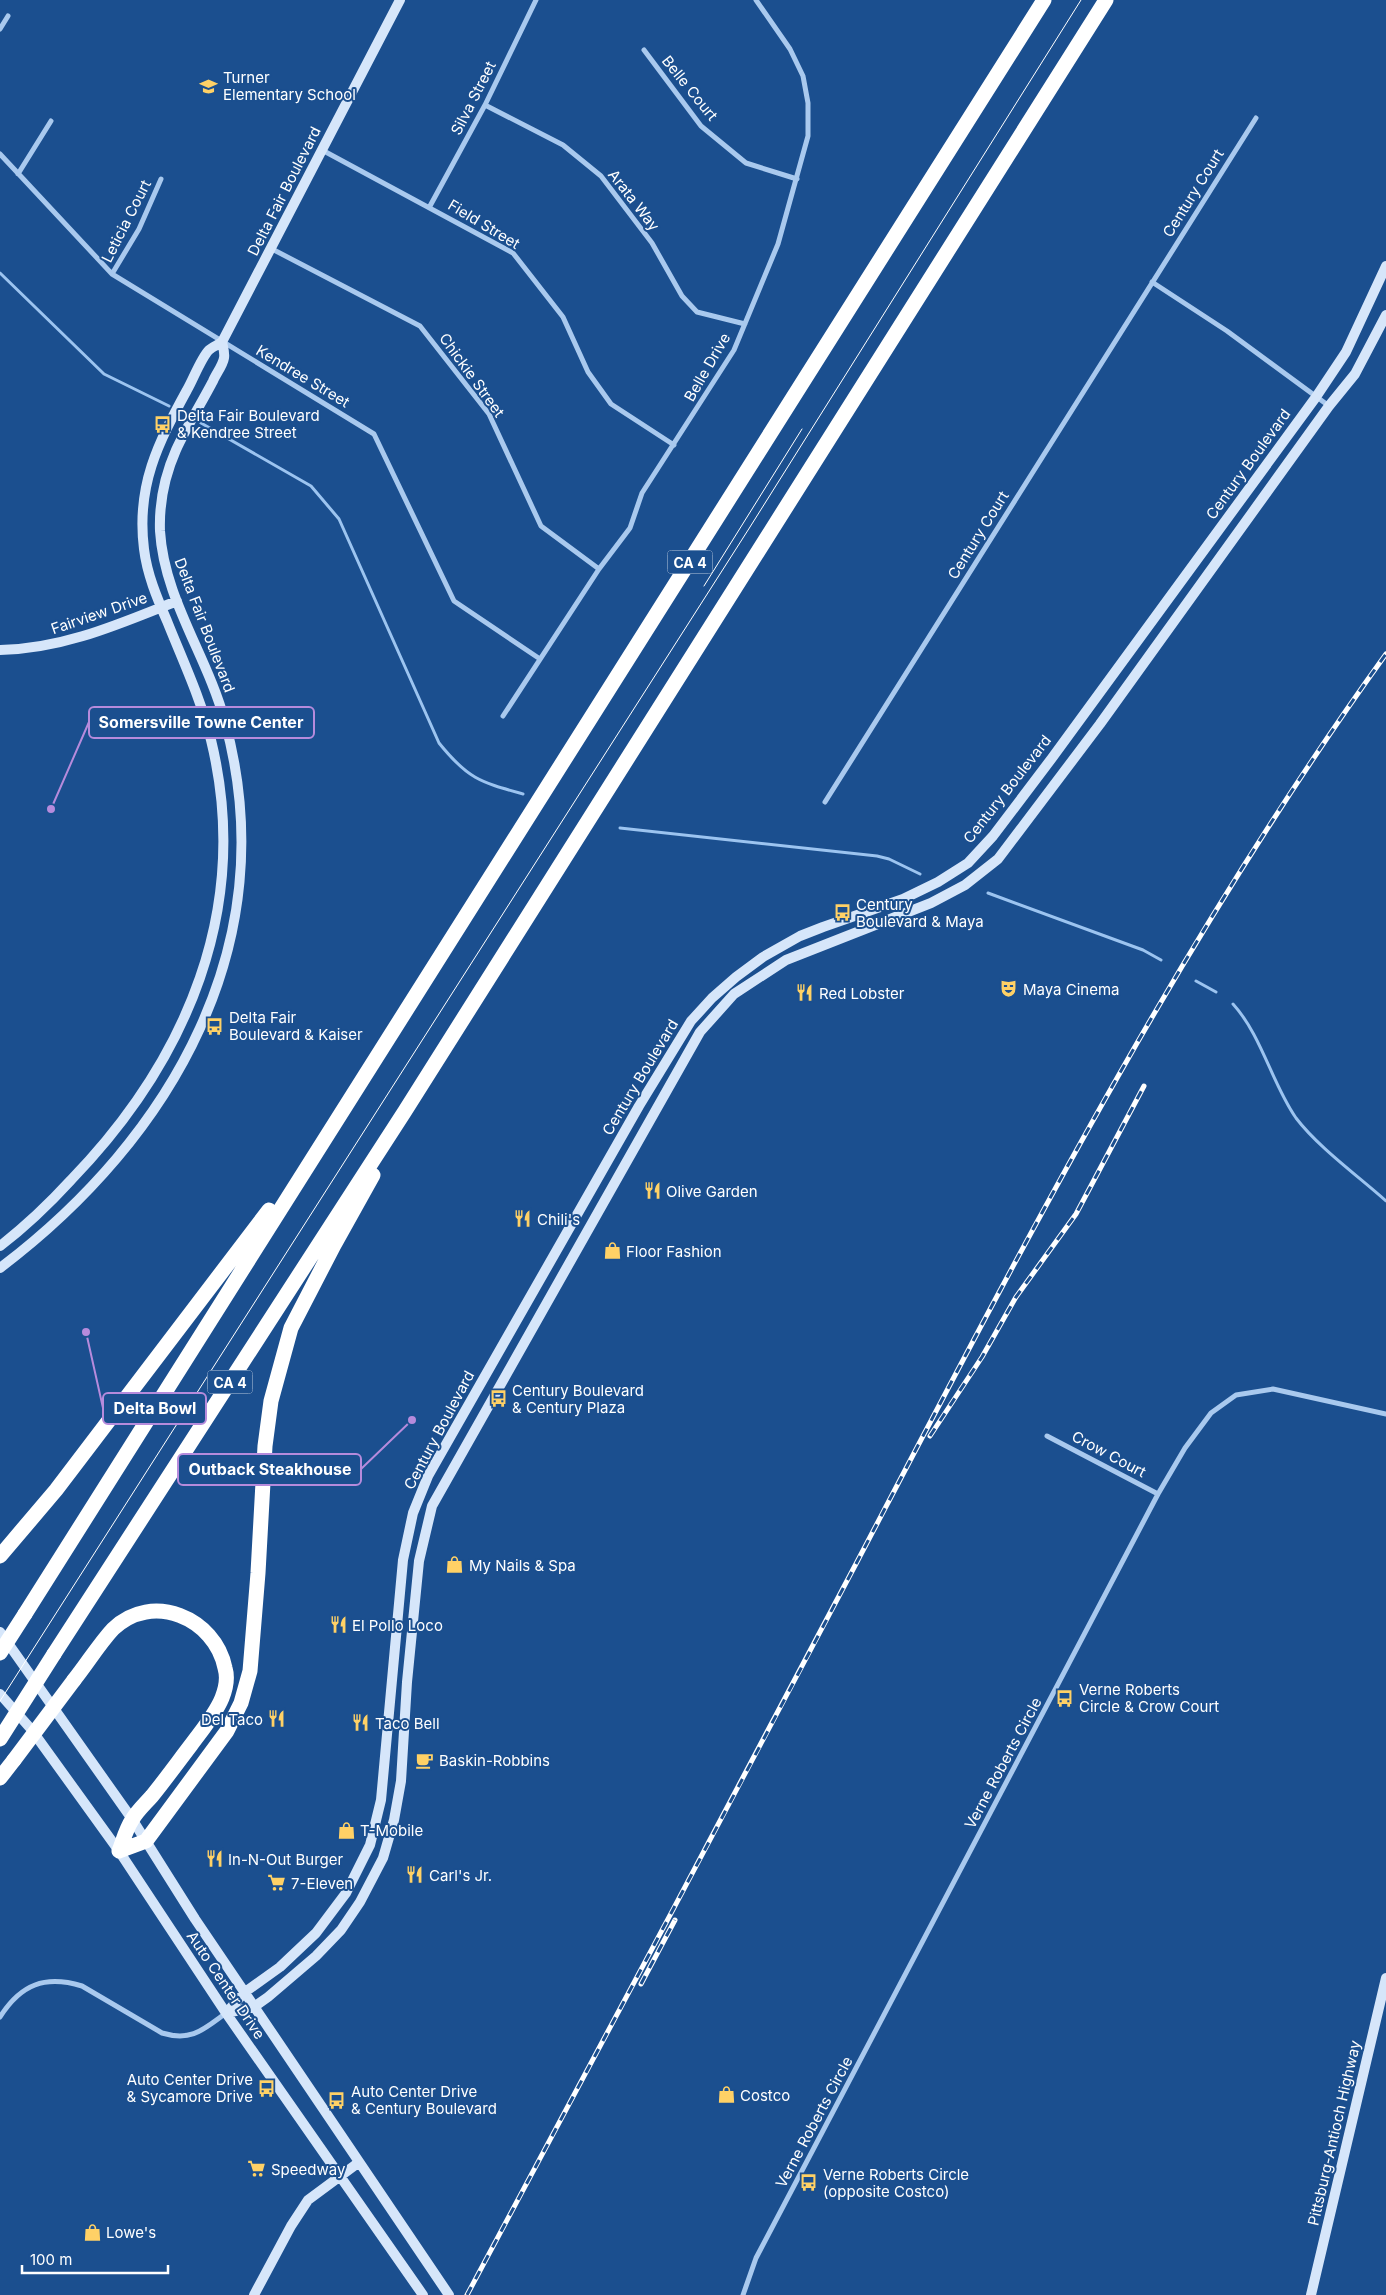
<svg xmlns="http://www.w3.org/2000/svg" width="1386" height="2295" viewBox="0 0 1386 2295" font-family="Inter,sans-serif">
  <style>
    .lines { fill: none; stroke-linecap: round; stroke-linejoin: round }
    .stream { stroke: #9cc4f0; stroke-width: 3 }
    .street { stroke: #a9c9ee; stroke-width: 5 }
    .secondary { stroke: #d6e6fa; stroke-width: 10 }
    .highway { stroke: #fff; stroke-width: 15 }
    .tram { stroke: #fff; stroke-width: 1 }
    .rail-casing { stroke: #fff; stroke-width: 5 }
    .rail { stroke: #1b4f8f; stroke-width: 3; stroke-dasharray: 9; stroke-linecap: butt }
    .highway-bridge { stroke: #fff; stroke-width: 15 }
    .labels { text-anchor: middle; dominant-baseline: central; stroke-width: 4; stroke-linejoin: round; paint-order: stroke }
    .shield { fill: #1b4f8f; stroke: #bbcadd; stroke-width: 1 }
    .shield-label { font-size: 14px; font-weight: bold; fill: #fff }
    .poi-label { font-size: 15px; fill: #fff; stroke: #1b4f8f; text-anchor: start }
    .street-label { font-size: 15px; fill: #fff; stroke: #1b4f8f }
    .leader { fill: none; stroke: #b68bdc; stroke-width: 2 }
    .callout-dot { fill: #b68bdc; stroke: #1b4f8f; stroke-width: 2 }
    .callout { fill: #1b4f8f; stroke: #b68bdc; stroke-width: 2 }
    .callout-label { font-size: 16px; text-anchor: middle; font-weight: bold; fill: #fff }
  </style>
  <rect width="100%" height="100%" fill="#1b4f8f"/>
  <g class="lines">
    <path class="stream" d="M0,273l104,101 65,32
      M201,423l110,63 28,33 100,224c29,36 41,39 84,51
      M620,828l257,28 12,3 31,15
      M988,893l155,57 18,10
      M1196,981l20,11
      M1233,1004c29,32 39,80 63,114 22,29 62,58 90,83"/>
    <path class="street" d="M0,29l8,-13
      M644,50l57,76 45,37 51,16
      M485,105l78,40 38,31 51,67 30,53 15,16 48,12
      M322,150l191,103 50,64 25,55 23,32 63,41
      M0,154l112,120 262,160 80,167 86,58
      M18,174l33,-53
      M430,206l55,-101 51,-105
      M272,249l148,77 69,88 52,112 58,43
      M112,274l27,-45 22,-50
      M1152,282l75,49 102,75
      M503,716l96,-147 31,-41 12,-35 92,-143 44,-106 30,-108v-33l-5,-27 -13,-27 -34,-49
      M825,802l431,-684
      M1047,1436l111,58
      M0,2017c21,-33 45,-42 82,-31l80,47c30,9 42,-4 64,-20
      M743,2295l13,-37 402,-764 27,-46 26,-35 25,-18 37,-6 113,25"/>
    <path class="secondary" d="M0,650c63,-1 119,-26 177,-49
      M0,1246c26,-20 49,-42 71,-66 116,-120 181,-272 140,-440 -10,-41 -28,-79 -44,-119 -10,-23 -20,-47 -23,-72 -8,-63 14,-106 43,-159 6,-10 14,-32 22,-40 3,-3 9,-5 13,-8l178,-342
      M0,1268c173,-131 285,-326 225,-546 -17,-65 -61,-123 -65,-191 -1,-28 5,-56 16,-81 11,-24 25,-46 37,-69 3,-7 10,-16 11,-23 1,-5 -1,-11 -2,-16
      M0,1632l132,187 63,100 254,376
      M0,1694l31,35 88,122 107,162 197,282
      M226,2013l19,-21 35,-25 36,-34 30,-40 24,-48 11,-45 22,-240 10,-47 15,-37 211,-370 52,-85 21,-23 24,-21 27,-20 37,-21 23,-9 80,-28 35,-17 30,-19 25,-27 59,-78 264,-361 30,-45 40,-86
      M226,2013l28,-6 14,-10 48,-41 25,-26 19,-28 23,-44 11,-38 7,-39 6,-99 12,-121 13,-55 268,-474 34,-38 52,-34 145,-57 34,-18 33,-26 102,-135 229,-318 26,-32 31,-59
      M254,2295l37,-69 17,-26 50,-37
      M1311,2295l75,-317"/>
    <path class="highway" d="M0,1556l56,-66 213,-280
      M25,1614l1019,-1614
      M54,1654l351,-543 701,-1111
      M74,1680c13,-16 25,-36 39,-51 39,-38 102,-11 112,39 3,10 1,20 -3,30 -7,17 -20,32 -31,47 -13,17 -26,35 -39,51 -7,8 -15,15 -20,24 -6,9 -9,21 -13,31
      M0,1778l14,-18
      M119,1851l27,-10 81,-110 14,-28 9,-32 8,-98 7,-127 6,-45 20,-73 43,-83 39,-70"/>
    <path class="tram" d="M704,586l98,-157
      M0,1701l750,-1174 331,-527"/>
    <defs>
      <path id="rail" d="M930,1436l52,-79 34,-60 60,-83 68,-128
        M641,1984l34,-64
        M467,2295c131,-245 262,-489 391,-735 162,-309 323,-622 528,-906"/>
    </defs>
    <use href="#rail" class="rail-casing"/>
    <use href="#rail" class="rail"/>
    <path class="highway-bridge" d="M0,1653l25,-39
      M0,1739l54,-85
      M14,1760l60,-80"/>
  </g>
  <defs>
    <symbol id="school-bare" viewBox="-9 -9 18 18"><path d="M0-5L7-2L0 1L-7-2ZM-4 1L0 2.5L4 1V4Q0 6-4 4Z" fill="#ffd166" stroke="#1b4f8f" stroke-width="2.5" paint-order="stroke"/></symbol>
    <symbol id="bus-bare" viewBox="-9 -9 18 18"><path d="M-5-6H5V4H4V6H2V4H-2V6H-4V4H-5ZM-3.5-4V0h7V-4ZM-3.5 1.2v1.5H-2V1.2ZM2 1.2v1.5H3.5V1.2Z" fill="#ffd166" stroke="#1b4f8f" stroke-width="2.5" paint-order="stroke"/></symbol>
    <symbol id="theatre-bare" viewBox="-9 -9 18 18"><path d="M-5-5.5Q0-4 5-5.5V0Q5 5 0 6Q-5 5-5 0ZM-3.3-2.5H-1v1.5H-3.3ZM1-2.5H3.3v1.5H1ZM-2.8 1Q0 5.5 2.8 1Z" fill="#ffd166" stroke="#1b4f8f" stroke-width="2.5" paint-order="stroke"/></symbol>
    <symbol id="restaurant-bare" viewBox="-9 -9 18 18"><path d="M-5-6h1v4h1v-4h1v4h1v-4h1v5L-1.5 .5V6h-2V.5L-5-1ZM5-6V6H3V1.5H1.5Q1.5-4 5-6Z" fill="#ffd166" stroke="#1b4f8f" stroke-width="2.5" paint-order="stroke"/></symbol>
    <symbol id="shop-bare" viewBox="-9 -9 18 18"><path d="M-5-2.5h2.3a2.7 3.5 0 0 1 5.4 0H5L5.5 6h-11ZM-1.5-2.5h3a1.5 2.3 0 0 0-3 0Z" fill="#ffd166" stroke="#1b4f8f" stroke-width="2.5" paint-order="stroke"/></symbol>
    <symbol id="cafe-bare" viewBox="-9 -9 18 18"><path d="M-5.5-4.5H6V0H3Q3 3.5 0 3.5H-2.5Q-5.5 3.5-5.5 0ZM3-3.2v2h1.7v-2ZM-6 4.5H4V6H-6Z" fill="#ffd166" stroke="#1b4f8f" stroke-width="2.5" paint-order="stroke"/></symbol>
    <symbol id="supermarket-bare" viewBox="-9 -9 18 18"><path d="M-6-5.5h2.5l.6 2H6L4.5 2H-2.5L-4.4-4H-6ZM-1.5 3.2a1.3 1.3 0 1 0 .1 0ZM3 3.2a1.3 1.3 0 1 0 .1 0Z" fill="#ffd166" stroke="#1b4f8f" stroke-width="2.5" paint-order="stroke"/></symbol>
  </defs>
  <g fill-rule="evenodd">
    <use href="#school-bare" x="196" y="74" width="25" height="25"/>
    <use href="#bus-bare" x="150" y="412" width="25" height="25"/>
    <use href="#bus-bare" x="830" y="900" width="25" height="25"/>
    <use href="#theatre-bare" x="996" y="976" width="25" height="25"/>
    <use href="#restaurant-bare" x="792" y="980" width="25" height="25"/>
    <use href="#bus-bare" x="202" y="1014" width="25" height="25"/>
    <use href="#restaurant-bare" x="640" y="1178" width="25" height="25"/>
    <use href="#restaurant-bare" x="510" y="1206" width="25" height="25"/>
    <use href="#shop-bare" x="600" y="1238" width="25" height="25"/>
    <use href="#bus-bare" x="486" y="1386" width="25" height="25"/>
    <use href="#shop-bare" x="442" y="1552" width="25" height="25"/>
    <use href="#restaurant-bare" x="326" y="1612" width="25" height="25"/>
    <use href="#bus-bare" x="1052" y="1686" width="25" height="25"/>
    <use href="#restaurant-bare" x="264" y="1706" width="25" height="25"/>
    <use href="#restaurant-bare" x="348" y="1710" width="25" height="25"/>
    <use href="#cafe-bare" x="412" y="1748" width="25" height="25"/>
    <use href="#shop-bare" x="334" y="1818" width="25" height="25"/>
    <use href="#restaurant-bare" x="202" y="1846" width="25" height="25"/>
    <use href="#restaurant-bare" x="402" y="1862" width="25" height="25"/>
    <use href="#supermarket-bare" x="264" y="1870" width="25" height="25"/>
    <use href="#bus-bare" x="254" y="2076" width="25" height="25"/>
    <use href="#shop-bare" x="714" y="2082" width="25" height="25"/>
    <use href="#bus-bare" x="324" y="2088" width="25" height="25"/>
    <use href="#supermarket-bare" x="244" y="2156" width="25" height="25"/>
    <use href="#bus-bare" x="796" y="2170" width="25" height="25"/>
    <use href="#shop-bare" x="80" y="2220" width="25" height="25"/>
  </g>
  <g class="labels">
    <g class="shield">
      <rect x="667.5" y="550.5" width="45" height="23" rx="4"/>
      <rect x="207.5" y="1370.5" width="45" height="23" rx="4"/>
    </g>
    <g class="shield-label">
      <text x="690" y="562">CA 4</text>
      <text x="230" y="1382">CA 4</text>
    </g>
    <g class="poi-label">
      <text x="223" y="77">Turner<tspan x="223" dy="17">Elementary School</tspan></text>
      <text x="177" y="415">Delta Fair Boulevard<tspan x="177" dy="17">&amp; Kendree Street</tspan></text>
      <text x="856" y="904">Century<tspan x="856" dy="17">Boulevard &amp; Maya</tspan></text>
      <text x="1023" y="989">Maya Cinema</text>
      <text x="819" y="993">Red Lobster</text>
      <text x="229" y="1017">Delta Fair<tspan x="229" dy="17">Boulevard &amp; Kaiser</tspan></text>
      <text x="666" y="1191">Olive Garden</text>
      <text x="537" y="1219">Chili's</text>
      <text x="626" y="1251">Floor Fashion</text>
      <text x="512" y="1390">Century Boulevard<tspan x="512" dy="17">&amp; Century Plaza</tspan></text>
      <text x="469" y="1565">My Nails &amp; Spa</text>
      <text x="352" y="1625">El Pollo Loco</text>
      <text x="1079" y="1689">Verne Roberts<tspan x="1079" dy="17">Circle &amp; Crow Court</tspan></text>
      <text x="263" y="1719" text-anchor="end">Del Taco</text>
      <text x="375" y="1723">Taco Bell</text>
      <text x="439" y="1760">Baskin-Robbins</text>
      <text x="360" y="1830">T-Mobile</text>
      <text x="228" y="1859">In-N-Out Burger</text>
      <text x="429" y="1875">Carl's Jr.</text>
      <text x="291" y="1883">7-Eleven</text>
      <text x="253" y="2079" text-anchor="end">Auto Center Drive<tspan x="253" dy="17">&amp; Sycamore Drive</tspan></text>
      <text x="351" y="2091">Auto Center Drive<tspan x="351" dy="17">&amp; Century Boulevard</tspan></text>
      <text x="740" y="2095">Costco</text>
      <text x="271" y="2169">Speedway</text>
      <text x="823" y="2174">Verne Roberts Circle<tspan x="823" dy="17">(opposite Costco)</tspan></text>
      <text x="106" y="2232">Lowe's</text>
    </g>
    <g class="street-label">
      <text transform="translate(690 88) rotate(51)">Belle Court</text>
      <text transform="translate(473 98) rotate(-63)">Silva Street</text>
      <text transform="translate(284 191) rotate(-63)">Delta Fair Boulevard</text>
      <text transform="translate(1193 193) rotate(-58)">Century Court</text>
      <text transform="translate(634 200) rotate(52)">Arata Way</text>
      <text transform="translate(126 221) rotate(-63)">Leticia Court</text>
      <text transform="translate(484 224) rotate(31)">Field Street</text>
      <text transform="translate(707 367) rotate(-60)">Belle Drive</text>
      <text transform="translate(472 375) rotate(54)">Chickie Street</text>
      <text transform="translate(303 376) rotate(31)">Kendree Street</text>
      <text transform="translate(1248 464) rotate(-54)">Century Boulevard</text>
      <text transform="translate(978 535) rotate(-58)">Century Court</text>
      <text transform="translate(99 613) rotate(-19)">Fairview Drive</text>
      <text transform="translate(205 625) rotate(69)">Delta Fair Boulevard</text>
      <text transform="translate(1007 789) rotate(-52)">Century Boulevard</text>
      <text transform="translate(640 1077) rotate(-59)">Century Boulevard</text>
      <text transform="translate(439 1430) rotate(-62)">Century Boulevard</text>
      <text transform="translate(1109 1454) rotate(28)">Crow Court</text>
      <text transform="translate(1003 1763) rotate(-62)">Verne Roberts Circle</text>
      <text transform="translate(226 1985) rotate(56)">Auto Center Drive</text>
      <text transform="translate(814 2122) rotate(-62)">Verne Roberts Circle</text>
      <text transform="translate(1334 2133) rotate(-77)">Pittsburg-Antioch Highway</text>
    </g>
  </g>
  <path class="leader" d="M51 809L89 722M86 1332L103 1408M412 1420L361 1469"/>
  <g class="callout-dot">
    <circle cx="51" cy="809" r="5"/>
    <circle cx="86" cy="1332" r="5"/>
    <circle cx="412" cy="1420" r="5"/>
  </g>
  <g class="callout">
    <rect x="89" y="707" width="225" height="31" rx="5"/>
    <rect x="103" y="1393" width="103" height="31" rx="5"/>
    <rect x="178" y="1454" width="183" height="31" rx="5"/>
  </g>
  <g class="callout-label">
    <text x="201" y="728">Somersville Towne Center</text>
    <text x="155" y="1414">Delta Bowl</text>
    <text x="270" y="1475">Outback Steakhouse</text>
  </g>
  <path d="M22 2265v8h146v-8" fill="none" stroke="#ffffff" stroke-width="2.5"/>
  <text x="30" y="2265" font-size="15" fill="#ffffff" stroke="#1b4f8f" stroke-width="4" paint-order="stroke">100 m</text>
</svg>
